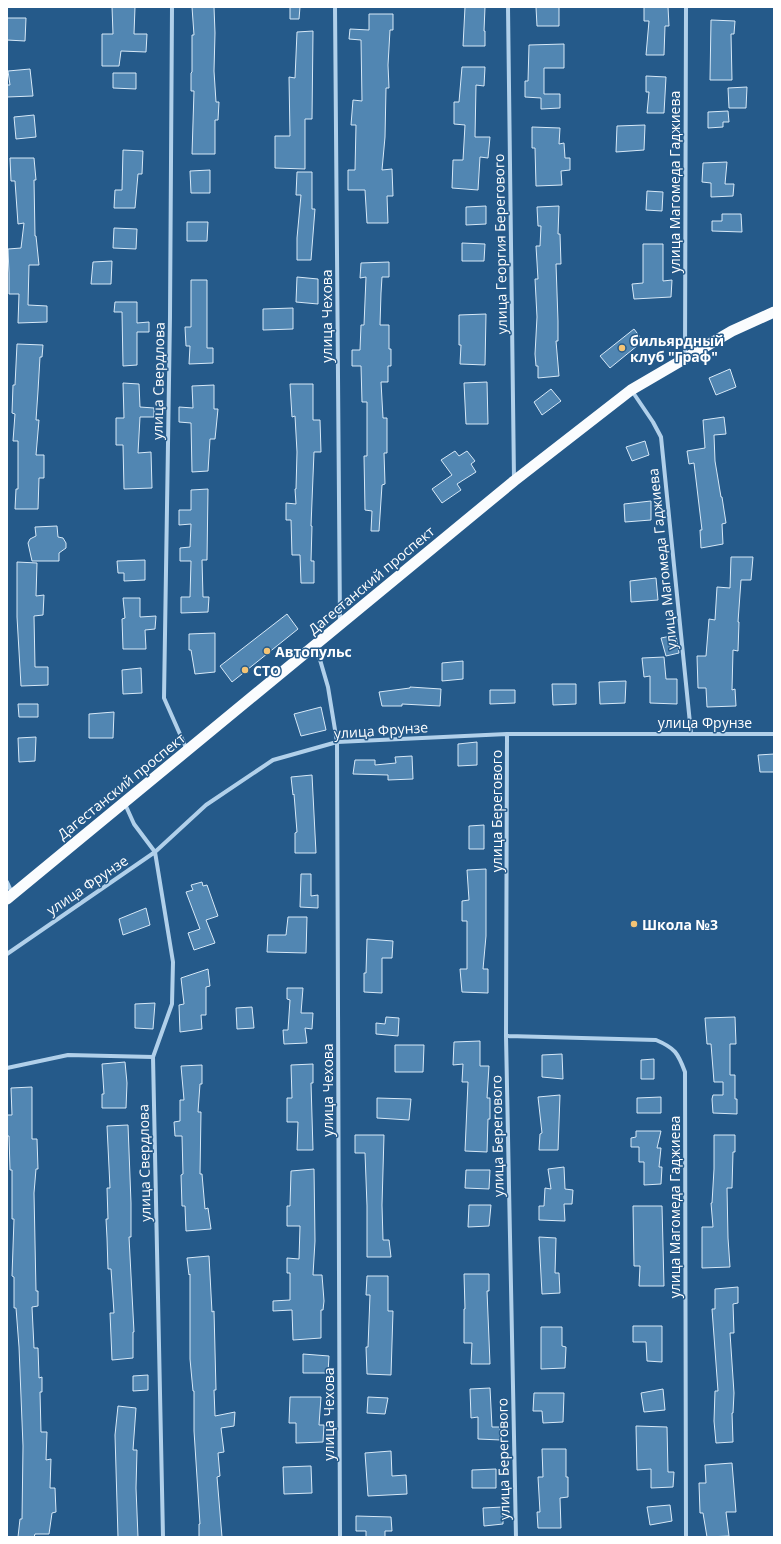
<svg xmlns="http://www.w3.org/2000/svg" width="781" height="1544" viewBox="0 0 781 1544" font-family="'Open Sans',sans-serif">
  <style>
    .building { fill: #5186b2; stroke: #d6e8f7 }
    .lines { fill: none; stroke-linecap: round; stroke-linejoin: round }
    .minor { stroke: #b1d0ea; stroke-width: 4 }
    .trunk { stroke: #fafcfe; stroke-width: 11 }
    .poi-dot { fill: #f4c475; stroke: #255a8a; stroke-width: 1.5 }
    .labels { text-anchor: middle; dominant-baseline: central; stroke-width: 3; stroke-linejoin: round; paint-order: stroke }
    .street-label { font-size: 14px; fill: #fff; stroke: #255a8a }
    .poi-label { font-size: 14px; font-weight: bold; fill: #fff; stroke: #255a8a; text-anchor: start }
  </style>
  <rect width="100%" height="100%" fill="#255a8a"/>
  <path class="building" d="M112,7h23l-1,27h13l-1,18 -25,-1 -2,15h-17v-32h11z
    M192,7h22l1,26 -1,38 2,31h3l-1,18h-3v34h-23l2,-63h-3v-18l1,-1v-37h2z
    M290,7h10l-1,12h-9z
    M465,7h20l-1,24h1v15h-22z
    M536,7h23v19h-22z
    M644,7h24l1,19h-4l-1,29h-18l3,-34h-5z
    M369,14h24v16h-3l-2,35 1,23h-3l-1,49 -3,33 10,-1 1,27h-6l1,27h-21l-2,-33h-17v-20h7l1,-45h-5l2,-25 9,1 -1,-61 -12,-1 1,-10 19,1z
    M7,18h19l-1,23 -18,-1z
    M711,20l24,1 -1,13h-3l1,46h-22z
    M313,31l-1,88h-7v50l-30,-1v-32h15l-1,-59 6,1 2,-46z
    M564,44v24h-20v26h16v14l-19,1v-11l-16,-1v-16h3l1,-36z
    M462,67h23l-1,19 -8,-1 -1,52h15l-2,21 -8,-1 -2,33 -26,-2 1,-28h10l2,-35 -11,-1v-22h5z
    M30,69l3,27 -26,1v-12h3l-2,-14z
    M113,73h23v16l-23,-1z
    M646,76l20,1 -2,36h-17l2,-21h-3z
    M747,87l-1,21h-17l-1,-20z
    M728,111l1,11h-6v5l-15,1v-16z
    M34,115l2,22 -20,2 -2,-22z
    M645,125l-1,25 -28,2 1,-26z
    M532,127l28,1 -1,16 5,-1 1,15h5v12l-9,1 1,14 -26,1 -1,-38h-3z
    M123,150l20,1 -1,23h-4l-3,34h-21l1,-18h7z
    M10,158h24l2,22h-2l1,56h1l3,29h-10l-1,40 19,1v16l-29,1 1,-29h-10v-21l-1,-24 13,-1 3,-25 -6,1 -3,-43h-4z
    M727,162l-2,22h9l-1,12 -22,1v-14l-9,-1 1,-19z
    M210,170v23h-19l-1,-22z
    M297,172h15v37h3l-4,51h-14v-22l4,-43h-5z
    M647,191l16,1 -1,19 -16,-1z
    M486,206v18l-20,1v-18z
    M559,206l-1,28h2l1,30h-5l2,57v20h-2l3,35 -21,2v-12h-2l-1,-12 2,-37 -2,-38h3l-2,-33h4l1,-20h-3l-1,-19z
    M722,214h19l1,18 -30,-1v-10h10z
    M187,222h21l-1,19h-20z
    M114,228l23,1 -1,20 -23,-1z
    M462,243l23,1 -1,17h-22z
    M643,244h20v37l9,-1 -1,17 -37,2 -2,-15 11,-1z
    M112,261l-1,23h-20l2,-22z
    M389,262v15h-7l-1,16 -1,32h9v24h2v17h-3v16h-7l2,36h4v35h-3l1,31 -3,1 -3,46h-8l1,-20 -7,-1 -1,-54h3v-54h-5l-1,-36h-9v-16h8l1,-25h3l2,-48 -6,1 1,-15z
    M297,277l21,2v25l-22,-2z
    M191,280h16v68h6v15l-24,1 1,-18h-4l-1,-19h6z
    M115,302h22v21l12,-1v10h-12v33l-14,1 -1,-54h-8z
    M293,308v21l-30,1v-21z
    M486,314l-1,51 -25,-1 1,-19h-2v-30z
    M634,329l9,12 -33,27 -10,-12z
    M17,344l26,1 -1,12h-2l-2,34 -2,29h3l-3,35h8v23h-5l-1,31h-23l1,-20h2v-48h-5l2,-27 -3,-1 1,-28h2z
    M730,369l6,18 -20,8 -7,-17z
    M487,382l1,42h-22l-2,-41z
    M123,383l16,1 1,23 14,1v9h-14l-2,36 13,-1 1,36 -28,1 -1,-44h-7v-27h8z
    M290,384h23v36h7l1,32h-7l-3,74h1l-1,35h3v22h-13l-1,-28h-8l-1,-35h-5v-17l10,1 -1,-15h1l1,-37 -2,-36 -3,1z
    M214,385v24h4l-3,30h-5l-2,32 -16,1 -1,-49 -12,-1v-15l14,1 -1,-22z
    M551,389l10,12 -19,14 -8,-13z
    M724,417l2,17 -12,1 1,26 6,36h1l4,26 -4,1 1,20 -22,4 -1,-18h2l-8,-67 -5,1 -2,-13 18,-3 -2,-28z
    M645,441l4,14 -17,6 -6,-14z
    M455,451l4,5 8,-5 8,10 -4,3 5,8 -19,12 4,6 -19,13 -10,-14 20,-14 -11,-15z
    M208,489l-1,71h-5l1,37h6l-1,15 -27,1v-16h9l1,-36h-11v-13l10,-1 1,-23 -12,1v-15h12v-20z
    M651,501v19l-26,2 -1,-18z
    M57,526l1,11 5,1 3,5v5l-7,5v8h-27l-4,-18 2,-4 6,-3 -1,-9z
    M731,557h22l-2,23h-10l-3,42h1l-1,29 -5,-1 -1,40 3,-1 1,17 -29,1 -1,-19h-8l-1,-32h9l3,-37 6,1 2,-33 13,1z
    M145,560v20l-21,1v-8h-6l-1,-12z
    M17,562l20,1 -1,33 8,-1 -1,20 -9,1 1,51h13v18l-27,1 -4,-69z
    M656,578l2,22 -27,2 -1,-21z
    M123,598h17v19l16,-1 -1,13 -10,1 1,19h-23l-1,-30 3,-1z
    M287,614l11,15 -66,53 -12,-16z
    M215,633v39l-20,2 -4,-24h-2v-16z
    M676,635l3,18 -13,3 -5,-18z
    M664,657l2,22h11v25l-27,-1v-27l-6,1 -2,-19z
    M463,661v18l-21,2v-18z
    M141,668l1,25 -19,1 -1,-24z
    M626,681l-1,22 -25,1 -1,-22z
    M552,684h24v20l-23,1z
    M410,687l31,2 -1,17 -38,-2v2h-20l-3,-14 31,-4z
    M490,690h25v13l-25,1z
    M18,704h20v13h-19z
    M321,707l5,23 -25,6 -7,-22z
    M114,712l-1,26h-24v-24z
    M36,737l-1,24 -16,1 -1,-24z
    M477,742v23l-19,1v-22z
    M774,754v18h-14l-2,-17z
    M412,756l1,23 -25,1v-5l-35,-1 2,-14h20v5l21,-2 -1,-6z
    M312,775l4,78h-21v-20l2,-1 -3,-38 -1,1 -2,-18z
    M484,825v24h-15v-23z
    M486,869v67l-3,33h5v24l-26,-1 -2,-23h7v-48h-5v-20l7,-1 -2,-30z
    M301,874h10v22l7,-1v13l-18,-1z
    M202,882l1,4 4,-1 11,31 -12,4 9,23 -21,7 -6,-17 12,-4 -14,-37 7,-2 -2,-5z
    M146,908l4,17 -27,10 -4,-16z
    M288,917h19l-1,36 -39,-1 1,-17h18z
    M367,939l26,2 -1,17h-10v35l-18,-1v-19h2z
    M208,969l2,17 -4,1v28h-5l1,14 -22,3 -1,-27 5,-1 -3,-26z
    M287,988h16l-2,25h12l-1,16 -7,-1 2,15 -23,1 -1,-14h5l2,-30 -3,-1z
    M155,1003l-2,26 -18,-1v-24z
    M252,1007l2,21 -17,1 -1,-21z
    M386,1017l13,1 -1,18 -22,-2v-11l9,1z
    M735,1017l1,27h-6v31h5v24h2v15l-24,-1 -1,-14 1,-4h10v-13h-9l-3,-38h-4l-2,-26z
    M480,1041v25h9l-2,32h3v21h-2l-1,33 -22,-1 3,-69h-6l1,-18 -10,1 1,-23z
    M395,1045h29l-1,27h-28z
    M562,1054l1,25 -21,-2v-22z
    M654,1059v20h-13v-19z
    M125,1062l2,21 -1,25h-24v-14h2l-2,-30z
    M313,1064v19h-2l2,67h-16l1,-28h-11v-24h5l-1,-33z
    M202,1065v19h-2l-2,28h3l-1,62h2l3,35 3,-1 3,21 -25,2 -1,-25h-3l-1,-31 2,-1 -1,-38h-7l-1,-14 6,-1v-21h4l-3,-34z
    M32,1087v52h5l1,30h-2l-2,24 2,98h2v15l-6,1 2,41h4l1,30 3,-1v15h-2l1,40h6l-1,28 5,-1 -1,29h5l1,24 -4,1 -3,21h-14l-1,3h-16l2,-18h2l1,-73 -4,-99 -3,-39h-2v-31l-2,-1 2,-57h-2v-49h-2l-1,-34h-2v-21h5l-1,-27z
    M560,1095l-2,55h-19l1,-16 2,-1 -4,-36z
    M661,1097v16h-24v-15z
    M377,1098l34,1 -2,21 -32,-2z
    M128,1125l3,78v34h-2l5,95h-1v26l-21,2 -2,-47h4l-3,-44h-3l-1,-31 -1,-19h2l-1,-31h3l-3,-62z
    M636,1131h25l-4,17h4l-2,19h3l-1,17 -17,1v-23h-5v-15h-8v-9l5,-1z
    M355,1135h29l-2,70 1,35h6l2,17h-24v-51l-2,-53h-10z
    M714,1135h21v17h-2l-1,36h-5l1,50 2,29 -28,1v-41h11l-2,-24h1l2,-34z
    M564,1167l1,22 8,1 -1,14h-8l1,17 -26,-1v-14h5l1,-18 6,1 -3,-20z
    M314,1169l1,72 -2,34h9l2,26 -1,9h-2v28l-28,2 -1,-30 -19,1v-10l17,-1v-27h-3v-15l12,1 1,-33h-13v-20h3l1,-35z
    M466,1170h24l-1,19 -24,-1z
    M469,1205h22l-2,21 -21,1z
    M633,1206h29l2,80h-25l1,-20h-6z
    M539,1237l17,1 -1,35h4l1,20 -18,1z
    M209,1256l3,56 2,-1 2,79h-2l1,26 20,-4 -1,14 -13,2 3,24 -6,1 2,23 -3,1 5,60h-23v-13h1l-6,-93v-40h-1l-3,-32v-85l-1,1 -2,-17z
    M464,1274h25v17h-2l3,73h-19l1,-21h-8v-34h1z
    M367,1276h21v35h5l-2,64 -24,-1 -1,-27h2l2,-52h-4z
    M738,1287v16l-5,1 1,29h-4l4,60 -1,20h-1l1,29 -17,1 -2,-22 1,-30h3l-6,-82h3v-20z
    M633,1326h29v36l-15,-1 -1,-19h-13z
    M541,1327h21v19l4,1 -1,21 -24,1z
    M303,1354l26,2 -1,17h-25z
    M148,1375v15l-15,1v-15z
    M490,1388l2,39h8l1,13 -23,-1v-22l-7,1 -1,-29z
    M663,1389l2,21 -21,2 -3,-19z
    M534,1393h30l-1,29 -20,1 -1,-12h-9z
    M290,1397h31l-2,28h5l-1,17 -27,1v-20h-7z
    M368,1397l20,1 -3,16 -18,-1z
    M118,1406l18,2 -3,42h4l-1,38 2,49h-20l-3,-102z
    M636,1426l31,1 1,45h6l-1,15 -22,1v-19l-14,1z
    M542,1449h24v28h2v20l-8,1 1,30h-23l-1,-16h3l-2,-35h5z
    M391,1451l1,25 14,-1 1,19 -39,2 -3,-43z
    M732,1463l4,49h-10l3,24 -22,1 -4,-24h-3l-1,-30h7l-1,-18z
    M311,1466l1,27 -28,1 -1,-27z
    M496,1469v19h-24v-18z
    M670,1505l2,16 -22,4 -3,-18z
    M503,1507v17l-19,2 -1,-18z
    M356,1516l35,1 1,14h-7v6h-19v-6h-10z"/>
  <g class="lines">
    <path class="minor" d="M172,7l-2,310 -6,381 23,52
      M335,7l5,616
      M508,7l6,472
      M685,357l1,-350
      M632,391l21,31 8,15 30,296
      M316,646l12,41 9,55 3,795
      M507,734l-1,302 10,501
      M125,804l9,20 21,28 18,110 -1,42 -19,53 10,480
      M7,882l5,11
      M7,954l148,-102 51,-47 67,-45 64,-18 170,-8h267
      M506,1036l150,4c19,8 22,13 29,32l1,465
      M7,1068l61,-13 85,2"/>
    <path class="trunk" d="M7,899l507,-418 117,-91 101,-59 42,-19"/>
  </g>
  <g class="poi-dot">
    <circle cx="622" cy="348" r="4"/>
    <circle cx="267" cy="651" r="4"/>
    <circle cx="245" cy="670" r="4"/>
    <circle cx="634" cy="924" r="4"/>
  </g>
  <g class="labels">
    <g class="street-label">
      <text transform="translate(674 182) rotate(-90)">улица Магомеда Гаджиева</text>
      <text transform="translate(500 244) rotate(-91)">улица Георгия Берегового</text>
      <text transform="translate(326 316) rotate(-90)">улица Чехова</text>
      <text transform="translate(158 381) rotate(-89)">улица Свердлова</text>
      <text transform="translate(662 559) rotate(-96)">улица Магомеда Гаджиева</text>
      <text transform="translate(371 580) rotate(-40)">Дагестанский проспект</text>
      <text x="705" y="722">улица Фрунзе</text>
      <text transform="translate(381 730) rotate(-4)">улица Фрунзе</text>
      <text transform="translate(121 786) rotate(-39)">Дагестанский проспект</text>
      <text transform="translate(496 811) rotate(-90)">улица Берегового</text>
      <text transform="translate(87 885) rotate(-34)">улица Фрунзе</text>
      <text transform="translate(327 1090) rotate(-90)">улица Чехова</text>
      <text transform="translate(497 1136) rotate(-91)">улица Берегового</text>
      <text transform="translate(144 1163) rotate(-91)">улица Свердлова</text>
      <text transform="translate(674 1207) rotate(-90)">улица Магомеда Гаджиева</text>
      <text transform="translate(328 1414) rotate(-90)">улица Чехова</text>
      <text transform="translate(503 1459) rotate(-91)">улица Берегового</text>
    </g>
    <g class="poi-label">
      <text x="630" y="340">бильярдный<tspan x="630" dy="16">клуб "Граф"</tspan></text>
      <text x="275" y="651">Автопульс</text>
      <text x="253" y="670">СТО</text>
      <text x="642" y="924">Школа №3</text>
    </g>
  </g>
  <rect width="781" height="1544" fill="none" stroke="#ffffff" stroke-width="16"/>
</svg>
